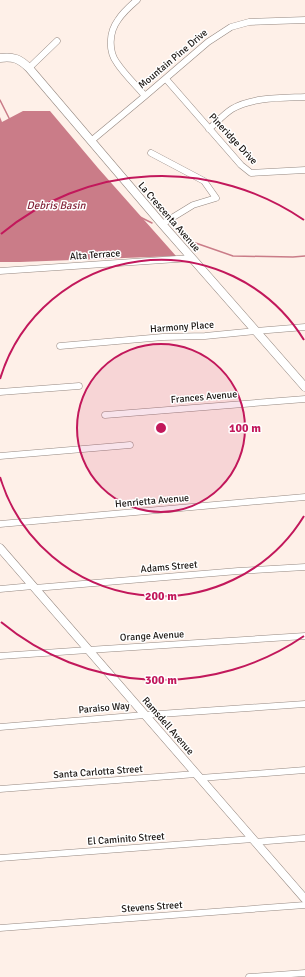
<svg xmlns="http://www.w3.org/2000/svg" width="305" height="977" viewBox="0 0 305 977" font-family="Signika,sans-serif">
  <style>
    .water { fill: #ca7c88 }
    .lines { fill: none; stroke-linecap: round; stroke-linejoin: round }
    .stream { stroke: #ca7c88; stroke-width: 1.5 }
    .minor-casing { stroke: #958881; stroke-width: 7 }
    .tertiary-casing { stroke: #958881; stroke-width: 9 }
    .minor { stroke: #fff; stroke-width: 6 }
    .tertiary { stroke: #fff; stroke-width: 8 }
    .ring { fill: none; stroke: #c2185b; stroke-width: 2 }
    .labels { text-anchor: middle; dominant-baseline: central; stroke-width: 3; stroke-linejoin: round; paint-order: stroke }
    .street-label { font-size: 10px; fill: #1a1512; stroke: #fff }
    .water-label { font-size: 11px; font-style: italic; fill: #84263c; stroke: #fff }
    .centre { fill: #c2185b; stroke: #fff; stroke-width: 2 }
    .ring-label { font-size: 12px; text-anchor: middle; font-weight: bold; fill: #c2185b; stroke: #fff; stroke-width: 3; stroke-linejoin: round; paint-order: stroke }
  </style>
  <rect width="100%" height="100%" fill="#fef0e8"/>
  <path class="water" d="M23,111h27l48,57 78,88 -156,6h-20v-145l2,5z"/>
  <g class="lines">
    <path class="stream" d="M0,100l10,20
      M140,217l12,6
      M187,240l46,16 60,1 12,-1"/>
    <defs>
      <path id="minor" d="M137,0c-7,6 -14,12 -19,20 -9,12 -10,31 -1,43 8,12 19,22 28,33
        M29,68l28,-27
        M166,79l75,86 10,8 54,-3
        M209,129c8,-7 15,-15 23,-20 20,-12 51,-11 73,-12
        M91,141l54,-45 63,-54 23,-15 18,-5 56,-2
        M151,153l53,28 12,17 -23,7 -31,19
        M0,271l192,-13
        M60,346l103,-9 42,-1 51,-5 49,-4
        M0,392l79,-6
        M105,415l200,-16
        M0,456l130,-11
        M0,524l305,-27
        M35,588l203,-17 67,-4
        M0,589l33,-3
        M0,656l88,-6 217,-14
        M0,727l145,-12 160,-11
        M200,778l105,-8
        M0,789l196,-15
        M255,842l50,-4
        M0,858l253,-19
        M0,928l305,-23
        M249,977l56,-4"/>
      <path id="tertiary" d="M0,58c13,-2 20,1 29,10l133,156 143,163
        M0,548l305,351"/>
    </defs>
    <use href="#minor" class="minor-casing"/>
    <use href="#tertiary" class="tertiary-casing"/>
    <use href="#minor" class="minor"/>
    <use href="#tertiary" class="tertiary"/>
  </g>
  <circle cx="161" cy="428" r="84" fill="#c2185b" fill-opacity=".12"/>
  <g class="ring">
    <circle cx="161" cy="428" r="84"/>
    <path d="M304 516A168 168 0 0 1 0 477M0 379A168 168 0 0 1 304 340"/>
    <path d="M304 636A252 252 0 0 1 1 622M1 234A252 252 0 0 1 304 220"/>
  </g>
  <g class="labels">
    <g class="street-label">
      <text transform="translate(173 59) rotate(-40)">Mountain Pine Drive</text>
      <text transform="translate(233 139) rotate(47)">Pineridge Drive</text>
      <text transform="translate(169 217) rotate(49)">La Crescenta Avenue</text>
      <text transform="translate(95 255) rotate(-4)">Alta Terrace</text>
      <text transform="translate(182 327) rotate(-4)">Harmony Place</text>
      <text transform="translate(204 397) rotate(-5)">Frances Avenue</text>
      <text transform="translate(152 501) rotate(-5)">Henrietta Avenue</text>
      <text transform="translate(169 567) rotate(-5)">Adams Street</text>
      <text transform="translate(152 636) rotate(-3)">Orange Avenue</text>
      <text transform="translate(104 708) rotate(-5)">Paraiso Way</text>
      <text transform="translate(168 726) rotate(49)">Ramsdell Avenue</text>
      <text transform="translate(98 772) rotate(-4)">Santa Carlotta Street</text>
      <text transform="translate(126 839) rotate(-4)">El Caminito Street</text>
      <text transform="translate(152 907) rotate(-4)">Stevens Street</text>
    </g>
    <g class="water-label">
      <text x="56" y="205">Debris Basin</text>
    </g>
  </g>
  <circle cx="161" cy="428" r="6" class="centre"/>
  <g class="ring-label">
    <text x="245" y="432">100 m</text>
    <text x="161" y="600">200 m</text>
    <text x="161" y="684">300 m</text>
  </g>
</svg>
